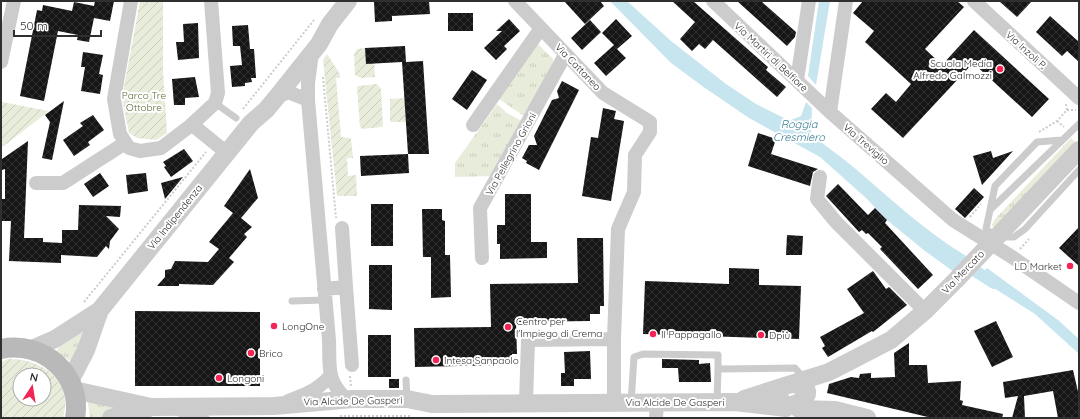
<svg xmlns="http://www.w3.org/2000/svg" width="1080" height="419" viewBox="0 0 1080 419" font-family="Quicksand,sans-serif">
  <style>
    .grass { fill: url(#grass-tufts) }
    .garden { fill: url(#garden-furrows); fill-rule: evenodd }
    .water { fill: #c6e5ee }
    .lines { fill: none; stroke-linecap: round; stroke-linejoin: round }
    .canal { stroke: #c6e5ee; stroke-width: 12 }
    .building { fill: url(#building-cross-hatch) }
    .path { stroke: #ccc; stroke-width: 2; stroke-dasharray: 2 2; stroke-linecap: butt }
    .service { stroke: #ccc; stroke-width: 7 }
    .minor { stroke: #ccc; stroke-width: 14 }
    .tertiary { stroke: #ccc; stroke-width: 18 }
    .secondary { stroke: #b9b9b9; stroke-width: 20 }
    .poi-dot { fill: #f22555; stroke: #fff; stroke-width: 1.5 }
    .labels { text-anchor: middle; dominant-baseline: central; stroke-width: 4; stroke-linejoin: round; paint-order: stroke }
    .street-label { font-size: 10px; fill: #2f2f2f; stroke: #fff }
    .poi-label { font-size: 10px; fill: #2f2f2f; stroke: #fff; text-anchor: start }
    .park-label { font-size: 10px; fill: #5a6e39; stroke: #fff }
    .water-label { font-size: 11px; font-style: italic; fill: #357b90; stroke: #fff }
  </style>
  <defs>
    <pattern id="grass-tufts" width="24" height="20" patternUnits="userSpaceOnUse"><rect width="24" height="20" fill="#e8eddb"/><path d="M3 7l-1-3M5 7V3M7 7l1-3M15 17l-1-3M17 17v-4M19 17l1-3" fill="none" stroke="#c7ccbc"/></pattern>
    <pattern id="garden-furrows" width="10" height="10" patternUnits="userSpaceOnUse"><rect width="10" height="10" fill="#e8eddb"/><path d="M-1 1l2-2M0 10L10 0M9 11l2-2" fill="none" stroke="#c7ccbc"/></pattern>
    <pattern id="building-cross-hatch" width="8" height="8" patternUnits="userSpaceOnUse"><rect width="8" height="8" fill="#161616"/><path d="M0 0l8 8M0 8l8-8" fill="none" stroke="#303030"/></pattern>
  </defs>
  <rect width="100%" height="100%" fill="#fff"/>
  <path class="grass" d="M538,44l15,15v3l-28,54c-5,-2 -20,-13 -26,-17z
    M497,104l10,9 15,8 -28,55 -39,1v-14z
    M1071,138l4,4 -81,87 -2,-4 2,-5z
    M79,333h5l-11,30 -16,-11 1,-4z
    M87,397l28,11v4l-17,6h-8z"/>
  <path class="garden" d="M140,1h23v71l4,61 -11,7 -19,-2 -8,-5 -7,-35z
    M365,48l1,15h8l1,14 -14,1 -6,-3 -1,-21 3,-5z
    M327,54l13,20v4h-4l5,59 10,1 2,20h-6l1,18 8,-1 1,21h-20l-14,-136z
    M377,84l4,5 2,36 -1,2 -20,2 -2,-2 -3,-39 1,-2z
    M405,98l1,24h-16v-23z
    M2,102l47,9 -48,37z
    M8,359c33,-1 66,22 55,59h-62v-56zM20,375h24v24h-24z"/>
  <path class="water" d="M610,1h17l44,40 55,43 30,20 28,14 7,2 10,-4 5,-14 6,6 -1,26c15,13 31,23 46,36 36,31 70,63 111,87l-14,15 -29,-21 -38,-31 -21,-22 -46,-41 -71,-39 -44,-30 -34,-25z
    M819,1h11l-14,84 -8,-9z
    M987,268l71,52 21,19v15l-44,-40 -57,-36z"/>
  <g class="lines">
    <path class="canal" d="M963,263l31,20"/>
  </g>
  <path class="building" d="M95,1h19l-4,20 -16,-3 -5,24 -12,-2 1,-5 -20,-4 -14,70 -24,-5 17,-86 5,1 1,-6 29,6 2,-9 20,4z
    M374,1h55l1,13 -38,2v5l-17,1z
    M564,1h36l4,5 -19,18z
    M672,1h21l75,66 -2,3 20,17 -9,10 -64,-57 -8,9 -6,-5 -7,7 -12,-12 15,-17z
    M737,1h24l35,31 -1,5 -8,9z
    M863,1h94l7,6 -39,42 17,16 32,-35 75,69 -17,18 -59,-54 -70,75 -32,-29 15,-16 10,9 15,-18 -46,-42 9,-11 -21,-18z
    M999,1h33l-15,16z
    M448,13h25v18h-25z
    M1050,16l29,26v20l-12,-11 -5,5 -26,-24z
    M509,19l11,12 -16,15 3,3 -11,11 -12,-12 18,-17h-6z
    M616,19l16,17 -15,13 9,9 -20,18 -12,-13 20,-18 -12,-12z
    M590,20l11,12 -19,18 -11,-12z
    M198,23l1,35 -21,2 -2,-18h8l-1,-18z
    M248,25l2,24h4l2,29h-5l1,4 -7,1v3l-13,1 -2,-21 12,-1 -2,-19h-7l-1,-20z
    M405,46l1,16 17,-1 6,93h-21l1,19 -48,3 -1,-20 48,-2 -6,-92 -36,2 -1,-16z
    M83,52l20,3 -4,19 4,1 -3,19 -19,-3 4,-24h-4z
    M472,70l15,10 -20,30 -15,-11z
    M195,77l4,20 -14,1v7h-11l-2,-26z
    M562,81l17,9 -40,80 -13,-7 1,-2 -5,-3 7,-13h8l-3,-9 18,-36 7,-2 -2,-7z
    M64,101l-12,59 -10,-2 8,-36 -5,-7z
    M603,108l13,3 -2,8 10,2 -13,80 -29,-5 9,-59 7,1z
    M93,115l11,15 -16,12 2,3 -16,11 -11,-16 20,-14 -3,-3z
    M758,133l18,6 -5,15 47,15 -5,3 -3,14 -62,-20z
    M28,141l-4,97h19v4l19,1v-13h16l1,-25 42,1 -1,11 -14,-1 13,13 -9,12 -1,8 -3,-3 -9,11 -36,-2v8l-52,-2 2,-40h-10v-22h4v-30l-3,1v-11z
    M184,149l9,12 -22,16 -7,-10 2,-1 -3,-4z
    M991,151l2,7 20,-7 -31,34 -9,-29z
    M250,169l8,29 -17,20 11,9 -8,7 3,3 -18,21 5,4 -21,23 -34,-1v2h-22l8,-9v-7l6,-1 4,-8 33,1 11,-13 -10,-7 24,-29 -9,-7z
    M100,173l9,13 -16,11 -9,-13z
    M146,173l2,18 -20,3 -2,-19z
    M183,177l-18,22 -4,-16z
    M838,184l30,31 7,-7 12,12 -2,3 48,52 -15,14 -38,-40 2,-2 -14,-14 -2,1 -4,-4 -3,2 -33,-36z
    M974,188l10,9 -19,21 -10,-9z
    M505,194h26v48h16v16l-47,1v-15h-3v-19h8z
    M371,204h22v42h-22z
    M422,209h20v11l3,1v34h5l1,42 -20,1v-41h-8z
    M1079,227v39l-20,-18z
    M787,235l16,1 -1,19h-16z
    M577,238h26l1,68h-4v8h-10v7l-74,1 1,32h-5v7h-9v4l-88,2 -1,-39 77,-1 -1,-43 88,-1z
    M369,265h23v45l-23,-1z
    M729,268l30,1v16l42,1 -2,53 -156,-5 2,-53 84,3z
    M873,271l13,18 3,-2 18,18 -34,27 -1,-1 -44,26 -6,-9 3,-2 -5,-9 44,-24 -17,-24z
    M135,311l125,1v74h-125z
    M996,321l17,36 -21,10 -18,-36z
    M368,335h23v42h-23z
    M909,343v22h18l1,18 33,-2 -1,19 3,1 -1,4 41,9 -1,4h-70l-105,-25 2,-9 22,-7 8,1 1,-4 11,-1v5l24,-1 -1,-24z
    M590,351l1,28h-17v7h-13v-13h4l-1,-21z
    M662,359l37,1v4l11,-1 1,19h-32l-1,-14h-16z
    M1073,370l6,26v22h-21l-5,-27 -29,5 1,22h-13l6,-22 -13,2 -2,-16z
    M389,379h10v9h-10z"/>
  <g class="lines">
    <path class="path" d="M323,77l13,141
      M243,109l71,-89
      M1067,110h9
      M1057,121l7,6
      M1039,132l18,-11 10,-11 -1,-6
      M970,217l11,-13
      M1020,249l9,-10
      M84,302l122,-150
      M350,376l1,10
      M340,416h72"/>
    <path class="service" d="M215,103l21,15
      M1062,140l-25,2 -42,44 -9,43 10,8h18l11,-8 54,-59
      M990,210l89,-86
      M292,301l33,-1
      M406,380l1,19
      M717,402l1,-33 77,-1 10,11
      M631,403l3,-46 9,-3 75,1v14
      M179,413l5,2 22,3"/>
    <path class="minor" d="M131,1l-17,98 6,35 9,14 11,3 21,-3 29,-22 25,-23 3,-10 -7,-92
      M515,1l88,92 47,29v10l-15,23 -1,37 -16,37 -4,110 -86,1 -2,63
      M713,1l117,111 123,108 59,37 67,46
      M974,1l105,97
      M312,53l-4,30v17l21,240c1,28 -3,39 17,59
      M1,62l13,-61
      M797,80l12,-79
      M276,98l12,-6 20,8
      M830,112l16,-111
      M473,125l68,-97
      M190,126l5,1 32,26
      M820,177l-3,22 19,23 89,89
      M36,183h27l62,-40
      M482,258l-2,-50 85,-153
      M346,287l6,78
      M324,289l22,-2 -4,-59
      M288,401c17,-6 30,-11 42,-25
      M614,403v-64
      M656,418l1,-16"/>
    <path class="tertiary" d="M32,349l23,-10 45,-29 151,-187 15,-13 10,-12 43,-54 11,-20 18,-23
      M70,381l16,-31 14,-40
      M74,390l77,17 123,-1 79,-7h54l25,5 303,-2 51,6
      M780,398c5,21 49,-10 13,-14
      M744,399l85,-27 62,-32 34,-29 31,-31 123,-130
      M799,409l36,1 32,8
      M111,418l38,-10"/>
    <path class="secondary" d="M1,349c42,-9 82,26 74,69"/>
  </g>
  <g class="poi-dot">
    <circle cx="1000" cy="69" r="4"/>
    <circle cx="1070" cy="266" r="4"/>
    <circle cx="274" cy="326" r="4"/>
    <circle cx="508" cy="327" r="4"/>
    <circle cx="653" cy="334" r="4"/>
    <circle cx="761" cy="335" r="4"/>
    <circle cx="251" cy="353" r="4"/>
    <circle cx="436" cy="360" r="4"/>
    <circle cx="219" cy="378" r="4"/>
  </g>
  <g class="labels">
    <g class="street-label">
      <text transform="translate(1026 50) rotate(42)">Via Inzoli P.</text>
      <text transform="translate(771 57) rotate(43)">Via Martiri di Belfiore</text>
      <text transform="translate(578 67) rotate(46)">Via Cattaneo</text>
      <text transform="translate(866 144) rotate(41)">Via Treviglio</text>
      <text transform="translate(511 154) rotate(-61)">Via Pellegrino Grioni</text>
      <text transform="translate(175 217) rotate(-51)">Via Indipendenza</text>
      <text transform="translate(963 272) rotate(-46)">Via Mercato</text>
      <text transform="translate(353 401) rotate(-1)">Via Alcide De Gasperi</text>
      <text x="675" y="402">Via Alcide De Gasperi</text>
    </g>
    <g class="poi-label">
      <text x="992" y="63" text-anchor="end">Scuola Media<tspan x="992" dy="12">Alfredo Galmozzi</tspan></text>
      <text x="1062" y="266" text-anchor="end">LD Market</text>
      <text x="516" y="321">Centro per<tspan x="516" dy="12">l'Impiego di Crema</tspan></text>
      <text x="282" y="326">LongOne</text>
      <text x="661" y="334">Il Pappagallo</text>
      <text x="769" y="335">Dpiù</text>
      <text x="259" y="353">Brico</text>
      <text x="444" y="360">Intesa Sanpaolo</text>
      <text x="227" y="378">Longoni</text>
    </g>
    <g class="park-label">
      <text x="144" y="95">Parco Tre<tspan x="144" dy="12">Ottobre</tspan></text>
    </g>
    <g class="water-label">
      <text x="799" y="124">Roggia<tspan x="799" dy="13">Cresmiero</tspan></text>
    </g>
  </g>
  <rect width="1080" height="419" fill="none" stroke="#2f2f2f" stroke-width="4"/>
  <g transform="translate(32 387) rotate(12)"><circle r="19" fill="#ffffff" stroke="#acacac"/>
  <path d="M0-3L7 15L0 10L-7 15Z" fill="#f22555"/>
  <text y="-6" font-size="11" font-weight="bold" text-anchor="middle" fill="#2f2f2f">N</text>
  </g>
  <path d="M14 30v6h87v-6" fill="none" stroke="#2f2f2f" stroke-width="2"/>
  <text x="20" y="30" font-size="12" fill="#2f2f2f" stroke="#ffffff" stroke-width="3" paint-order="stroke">50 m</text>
</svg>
